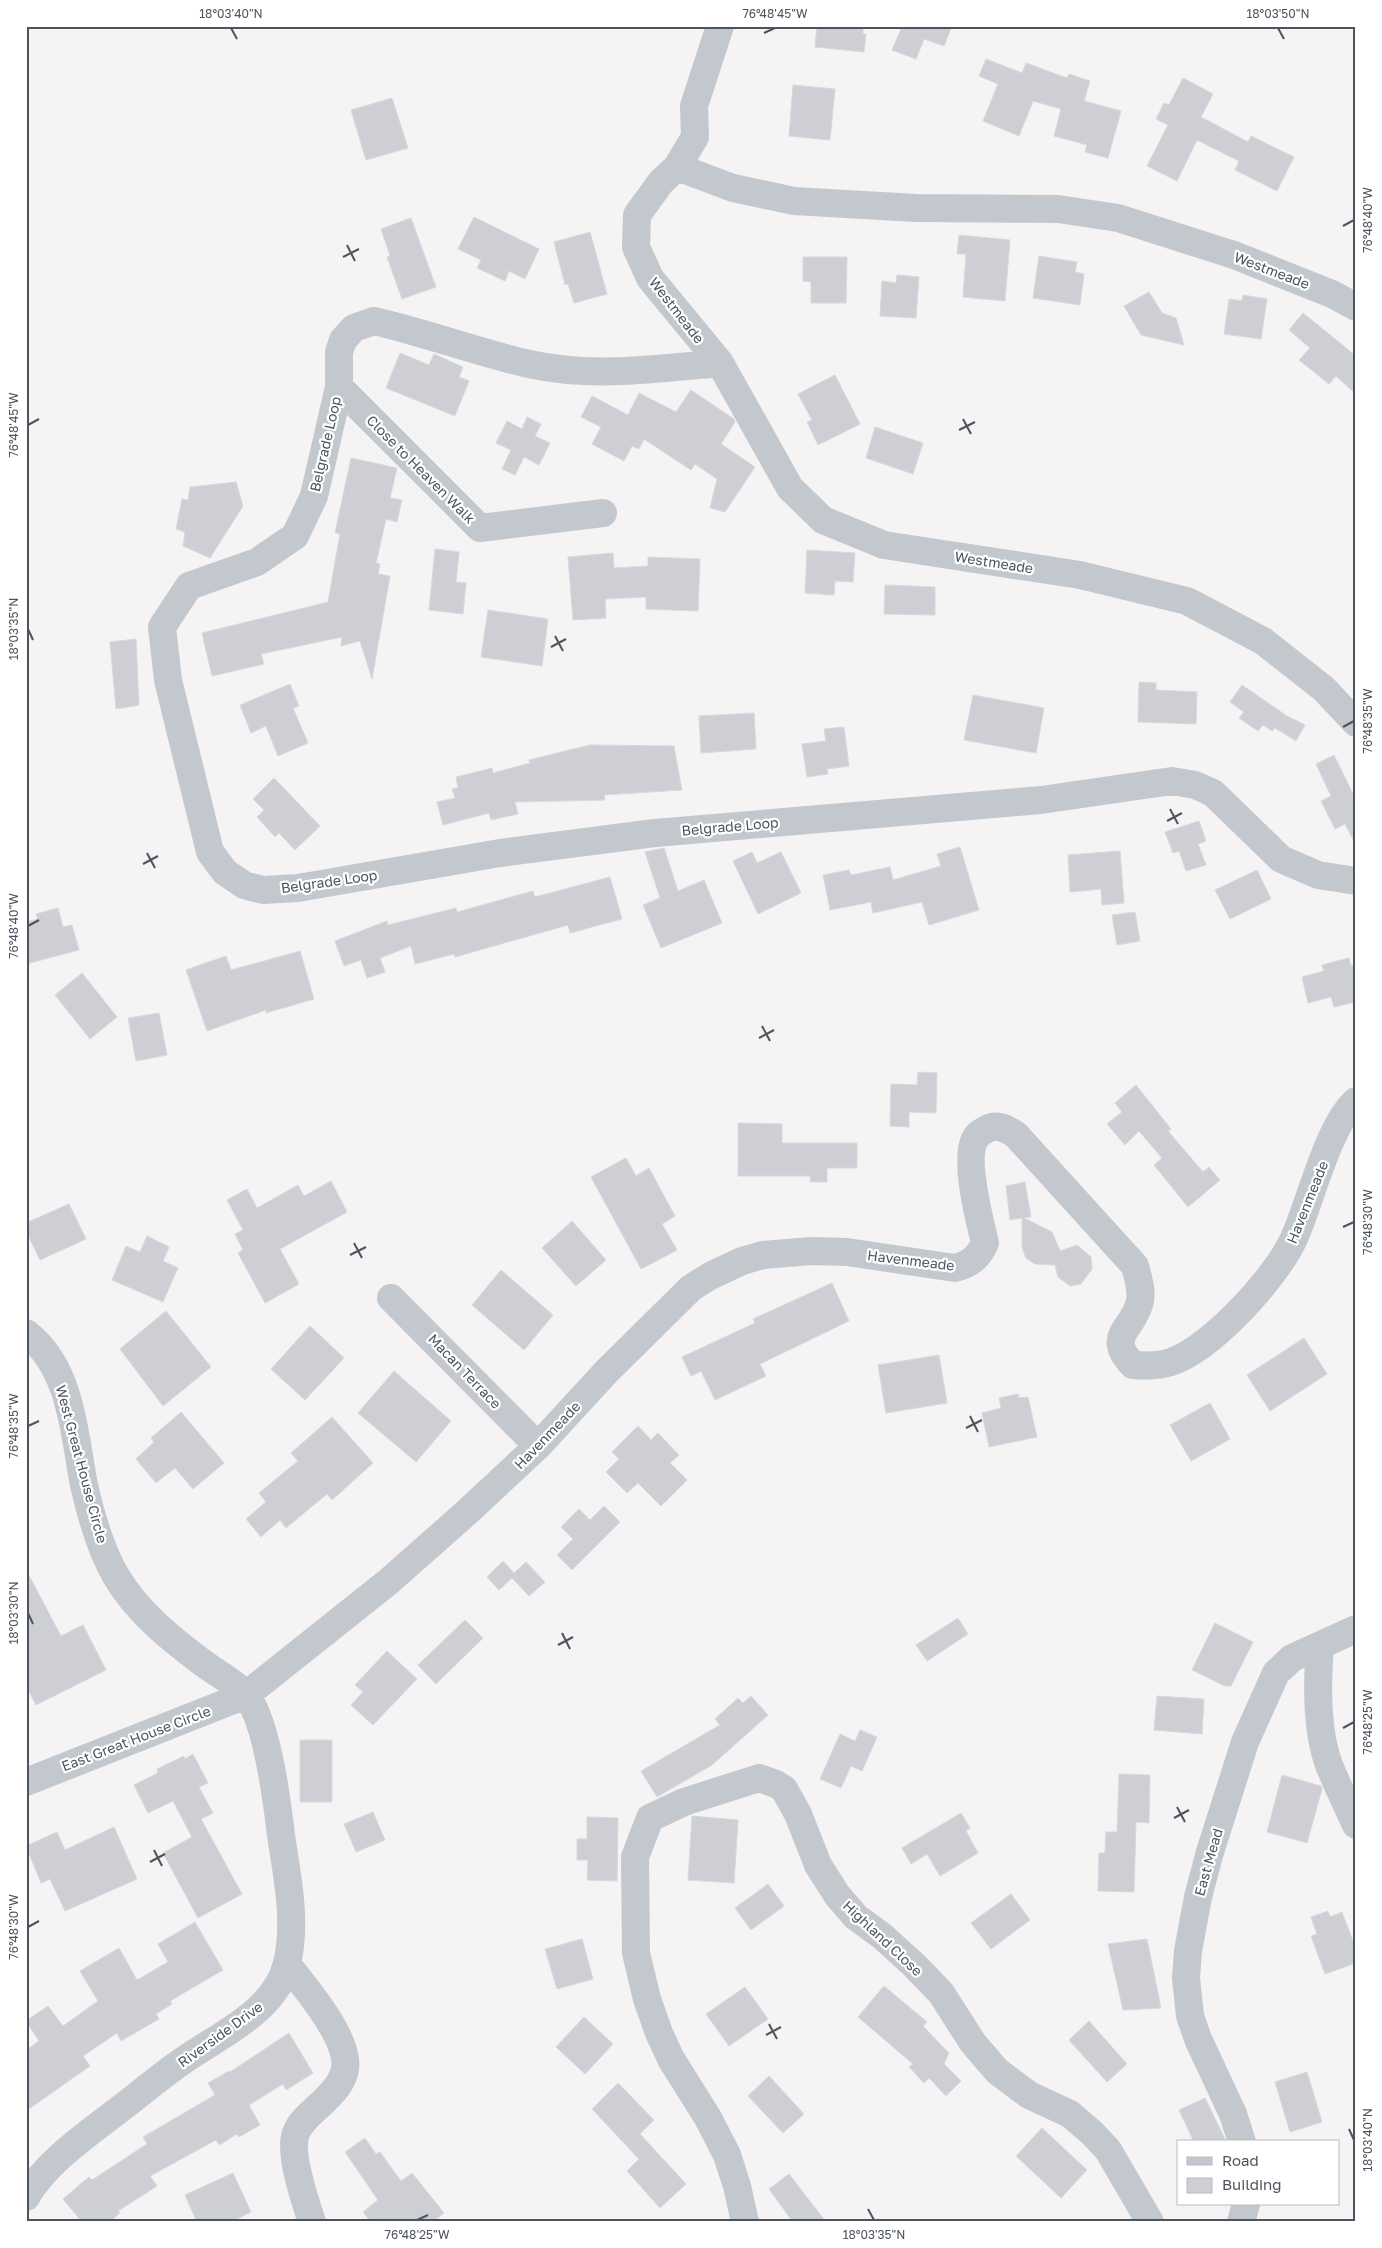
<svg xmlns="http://www.w3.org/2000/svg" width="1382" height="2248" viewBox="0 0 1382 2248" font-family="'Golos Text',sans-serif">
  <style>
    .building { fill: #cdcfd4; stroke: #d8d9dd }
    .lines { fill: none; stroke-linecap: round; stroke-linejoin: round }
    .minor { stroke: #c3c8cf; stroke-width: 28 }
    .ticks { fill: none; stroke: #4c545e; stroke-width: 2 }
    .labels { text-anchor: middle; dominant-baseline: central; stroke-width: 4.5; stroke-linejoin: round; paint-order: stroke }
    .street-label { font-size: 14px; fill: #4c545e; stroke: #fff }
    .neatline { fill: none; stroke: #4c545e; stroke-width: 2 }
    .ticks-label { font-size: 12px; text-anchor: middle; fill: #4c545e }
  </style>
  <rect width="100%" height="100%" fill="#f5f3f3"/>
  <path class="building" d="M817,26h46v8h3l-2,18 -49,-5z
    M952,26l-8,20 -20,-7 -8,20 -24,-9 9,-21 -5,-3z
    M986,59l36,14 4,-10 41,15 2,-4 21,7 -6,20 37,10 -13,47 -23,-6 2,-7 -33,-9 7,-27 -28,-8 -14,35 -36,-15 15,-37 -19,-8z
    M1183,78l30,16 -12,23 47,25 3,-6 43,21 -17,34 -42,-21 4,-9 -42,-21 -20,41 -30,-15 21,-41 -12,-6 8,-16 5,2z
    M793,85l42,4 -5,51 -41,-4z
    M392,98l16,50 -42,12 -15,-50z
    M474,217l65,32 -14,30 -16,-8 -4,10 -28,-13 4,-8 -23,-11z
    M411,218l25,69 -34,12 -15,-42 3,-1 -9,-27z
    M590,232l17,62 -33,9 -6,-19 -3,1 -11,-43z
    M959,235l51,5 -5,61 -42,-4 3,-43h-9z
    M1039,256l38,6 -2,10 9,2 -4,31 -47,-7z
    M803,257h44l-1,46h-35v-21l-8,-1z
    M897,275l22,2 -3,41 -36,-2 2,-35 14,2z
    M1149,292l13,21 14,5 8,27 -43,-10 -17,-29z
    M1243,295l24,4 -6,40 -37,-5 5,-35 13,2z
    M1303,313l53,43v38l-20,-18 -7,8 -30,-24 11,-12 -21,-18z
    M400,353l29,12 5,-11 29,13 -4,10 10,4 -14,35 -69,-28z
    M835,375l25,49 -42,21 -11,-23 5,-2 -14,-26z
    M691,390l43,29 1,3 -14,22 34,23 -30,45 -15,-4 7,-29 -22,-15 -4,6 -47,-31 -5,10 -7,-3 -8,15 -32,-17 9,-17 -20,-10 11,-21 36,19 11,-22 37,19z
    M527,417l14,7 -6,12 15,7 -11,22 -15,-8 -9,18 -13,-6 9,-19 -15,-7 11,-22 15,8z
    M875,427l48,16 -10,31 -47,-16z
    M351,458l46,10 -7,30 12,2 -5,22 -11,-3 -10,44 4,1 -2,10 12,2 -18,103 -12,-38 -19,5 1,-9 -81,17 3,10 -52,12 -10,-43 126,-31 12,-68 -5,-1z
    M236,482l7,24 -33,52 -27,-12 2,-14 -9,-3 6,-30 6,1 2,-13z
    M435,549l24,3 -3,30 10,1 -3,31 -34,-4z
    M807,550l48,3 -2,29 -18,-1 -1,14 -29,-2z
    M613,553l1,15 34,-2v-9l52,2 -2,52 -52,-2v-12l-41,2 1,19 -33,2 -5,-63z
    M885,585l50,2v28l-51,-1z
    M488,610l60,9 -6,47 -61,-9z
    M136,639l3,66 -23,4 -6,-67z
    M1139,682l17,1v7l41,2 -1,32 -58,-2z
    M290,684l9,22 -6,2 15,35 -30,13 -12,-30 -15,7 -11,-28z
    M1242,685l45,31 18,9 -9,16 -21,-13 -3,3 -9,-6 -5,6 -19,-13 5,-6 -14,-10z
    M973,695l71,13 -8,45 -72,-13z
    M754,713l2,36 -55,4 -2,-37z
    M844,727l5,39 -22,3 1,5 -21,3 -5,-33 24,-3 -2,-12z
    M590,745l84,1 8,44 -78,5 1,5 -90,2 3,12 -27,6 -2,-7 -46,12 -6,-23 18,-4 -3,-9 6,-1 -2,-11 36,-9 1,5 37,-10 -1,-3z
    M1334,755l22,45v45l-11,-21 -10,5 -14,-28 10,-5 -15,-32z
    M274,778l46,48 -25,24 -16,-17 -4,4 -18,-20 7,-7 -11,-11z
    M1199,821l7,20 -8,3 8,21 -20,6 -7,-20 -6,2 -8,-21z
    M960,847l19,63 -50,15 -7,-23 -49,11 -2,-11 -41,8 -7,-35 26,-5 2,5 39,-8 3,13 48,-14 -4,-12z
    M664,848l14,43 26,-11 18,43 -61,25 -18,-43 17,-7 -15,-46z
    M1120,851l4,52 -22,2 -1,-16 -31,3 -2,-37z
    M752,852l5,11 24,-11 20,41 -43,21 -25,-53z
    M1257,870l14,29 -41,20 -15,-29z
    M610,877l12,42 -52,14 -2,-8 -113,32 -1,-3 -39,10 -4,-18 -31,12 5,14 -18,6 -6,-18 -17,6 -9,-25 52,-20 1,4 68,-17 1,4 76,-21 2,6z
    M58,908l5,19 9,-2 7,25 -53,14v-42l12,-3 -2,-5z
    M1135,912l5,29 -23,4 -5,-30z
    M300,951l14,48 -48,14v-3l-59,21 -21,-61 40,-14 5,14z
    M1349,958l2,8 5,-1v37l-22,5 -3,-10 -23,6 -6,-26 22,-6 -2,-6z
    M82,973l35,44 -27,22 -35,-44z
    M159,1013l8,42 -31,6 -8,-43z
    M918,1072l19,1 -1,40 -27,-1v15l-19,-1 1,-42 26,1z
    M1136,1085l35,44 -3,2 35,41 6,-5 11,13 -32,27 -34,-42 8,-7 -23,-27 -14,14 -18,-21 15,-12 -7,-9z
    M738,1123l44,1v19h75v25h-30v14h-17v-6h-72z
    M626,1158l10,18 13,-8 26,48 -13,8 15,26 -36,19 -50,-92z
    M331,1181l16,31 -67,37 19,35 -34,19 -27,-50 5,-3 -8,-16 8,-4 -16,-30 20,-11 10,19 41,-23 6,11z
    M1025,1182l6,35 -7,1 28,14 8,19 17,-6 14,12 1,12 -11,15 -11,2 -12,-9 -3,-12 -20,-1 -9,-6 -4,-11v-29l-12,2 -4,-34z
    M69,1204l17,35 -46,21 -14,-29v-8z
    M572,1221l34,39 -30,26 -34,-38z
    M147,1236l22,11 -6,14 15,7 -15,34 -51,-22 14,-34 14,6z
    M501,1270l52,45 -29,35 -52,-45z
    M832,1283l17,38 -89,43 6,12 -51,24 -14,-29 -10,5 -9,-19 73,-34 -2,-4z
    M166,1311l45,56 -48,39 -43,-57z
    M310,1326l34,32 -39,42 -34,-31z
    M1304,1338l23,36 -57,37 -23,-36z
    M939,1355l8,48 -61,10 -8,-48z
    M394,1371l57,50 -35,41 -58,-49z
    M1018,1394l1,4 9,-1 9,40 -48,10 -7,-34 19,-5 -2,-10z
    M1210,1403l20,36 -39,22 -21,-36z
    M181,1412l43,51 -31,26 -18,-21 -19,15 -20,-24 18,-17 -3,-4z
    M332,1417l41,46 -41,37 -5,-6 -41,34 -6,-8 -19,17 -15,-18 20,-17 -7,-9 39,-32 -7,-8z
    M638,1426l13,14 7,-7 21,22 -9,8 17,17 -26,26 -23,-23 -11,10 -21,-21 13,-13 -7,-7z
    M604,1506l16,16 -48,48 -15,-15 16,-16 -12,-12 18,-18 11,11z
    M503,1561l11,12 12,-11 19,20 -16,14 -17,-18 -13,12 -12,-13z
    M26,1570l35,66 22,-11 23,45 -70,35 -10,-19z
    M958,1618l10,16 -41,27 -11,-16z
    M465,1620l18,18 -47,46 -18,-19z
    M1215,1623l38,19 -22,44h-6l-33,-16z
    M387,1651l30,28 -44,46 -22,-20 12,-13 -8,-7z
    M751,1696l17,19 -56,50 -55,32 -16,-26 79,-46 -5,-6 23,-21 5,5z
    M1157,1696l47,3 -2,35 -48,-4z
    M860,1730l17,7 -15,34 -11,-5 -10,22 -21,-9 20,-45 15,7z
    M300,1740h32v62h-32z
    M193,1754l15,29 -9,4 14,26 -12,6 41,75 -44,24 -35,-65 29,-16 -19,-36 -25,12 -14,-28 24,-12 -1,-4 27,-13 1,3z
    M1119,1774l31,1 -1,48 -13,-1 -2,70 -36,-1 1,-38h6l1,-21h11z
    M1282,1775l39,11 1,3 -15,54 -40,-11z
    M373,1812l12,28 -29,12 -12,-28z
    M961,1813l9,15 -4,3 12,22 -38,23 -13,-22 -16,10 -9,-16z
    M692,1816l46,4 -4,63 -46,-3z
    M587,1817l31,1 -1,63 -30,-1 1,-20h-11v-21h10z
    M114,1827l23,52 -72,32 -15,-32 -9,4 -15,-37 31,-14 8,18z
    M768,1884l16,22 -33,24 -16,-22z
    M1011,1894l19,26 -39,29 -20,-26z
    M1328,1911l2,6 12,-5 14,37v14l-31,11 -14,-38 6,-2 -6,-17z
    M195,1922l28,48 -53,31 2,3 -16,10 3,5 -38,22 -4,-8 -34,23 7,10 -64,45v-61l13,-9 -13,-20 22,-15 15,20 35,-25 -18,-30 39,-23 18,32 31,-18 -10,-18z
    M582,1939l11,40 -36,10 -12,-40z
    M1147,1939l14,69 -38,2 -15,-66z
    M884,1986l43,36 -4,4 26,27 -5,11 17,17 -15,15 -17,-18 -5,5 -15,-16 4,-3 -55,-47z
    M745,1987l23,32 -39,27 -23,-32z
    M584,2017l29,27 -28,30 -29,-27z
    M1089,2021l38,43 -20,18 -38,-42z
    M289,2033l24,40 -27,17 -3,-6 -34,21 11,20 -21,12 -2,-3 -18,11 -3,-5 -66,36 7,10 -39,25 2,2 -11,9h-27l-19,-23 26,-22 3,3 55,-36 -4,-7 72,-42 -7,-12 21,-12 1,1z
    M1307,2072l15,50 -32,10 -15,-50z
    M769,2076l35,38 -21,19 -35,-37z
    M618,2083l36,37 -14,14 46,50 -26,24 -33,-37 12,-12 -47,-50z
    M1205,2098l19,39 2,5h-32l-15,-32z
    M1042,2128l45,42 -26,28 -45,-42z
    M365,2138l11,16 4,-2 21,29 11,-8 32,40 -12,9h-61l-8,-10 15,-12 -33,-48z
    M233,2173l18,39 -20,10h-34l-12,-27z
    M789,2174l37,48h-33l-24,-33z"/>
  <g class="lines">
    <path class="minor" d="M720,26l-26,80 1,31 -18,30 -16,15 -24,33 -1,32 14,31 70,85 70,125 33,32 61,25 196,30 107,26 76,40 61,48 32,34
      M677,167l56,21 61,13 122,7 142,1 60,9 116,37 98,39 24,13
      M720,363c-64,6 -128,15 -191,1 -52,-12 -103,-31 -155,-43l-20,7 -11,12 -4,12v35l-25,109 -19,40 -38,26 -68,24 -27,41 6,53 42,172 15,20 19,13 19,5 35,-2 202,-35 155,-20 386,-33 131,-19 23,4 18,8 68,66 37,16 38,6
      M339,387l141,141 123,-15
      M391,1298l147,148
      M26,1333c46,35 48,101 58,152 7,31 16,64 32,91 21,36 55,63 87,87 12,9 34,21 43,32 21,26 31,106 35,140 6,41 16,87 6,128 -11,48 -66,71 -103,97 -22,15 -43,33 -64,49 -31,24 -74,53 -94,88
      M1320,1646c-3,37 -4,84 9,119 8,20 18,40 27,60
      M26,1782l220,-87 142,-113 77,-68 73,-68 68,-74 85,-84 19,-12 32,-15 21,-6 48,-4 36,1 108,16c15,-4 23,-10 30,-25 -5,-21 -23,-89 -8,-107 2,-3 7,-5 10,-7 10,-6 20,0 29,6l119,131c3,12 7,23 5,35 -6,29 -36,34 -7,64 13,1 26,1 38,-3 41,-14 107,-86 124,-126 16,-36 33,-110 61,-135
      M287,1964c18,23 63,75 58,105 -2,12 -10,21 -18,29 -10,11 -28,22 -32,38 -5,21 10,65 17,86
      M1242,2142l-9,-28 -35,-75 -8,-23 -4,-38 2,-27 10,-54 12,-45 35,-110 31,-69 16,-15 64,-29
      M745,2222l-8,-36 -10,-31 -19,-37 -37,-59 -12,-26 -12,-34 -11,-46 -1,-96 15,-39 34,-16 75,-24 17,6 8,5 14,25 20,51 19,30 19,22 26,19 32,29 27,28 32,50 24,28 32,24 41,19 22,19 16,17 42,72
      M1241,2222l5,-18"/>
  </g>
  <path class="ticks" d="M231,28l6,11M1278,28l6,11M764,33l11,-5M1343,226l11,-6M347,245l8,16M343,257l16,-8M963,419l8,15M28,425l11,-6M959,430l16,-8M28,629l5,11M555,636l8,15M551,647l15,-8M1343,727l11,-6M1170,809l8,15M1167,821l15,-8M147,853l8,15M143,864l15,-8M28,926l11,-6M762,1026l8,15M759,1038l15,-8M1343,1227l11,-5M354,1243l8,15M350,1255l16,-8M970,1416l8,16M28,1426l11,-5M966,1428l16,-8M28,1613l5,11M562,1633l8,16M558,1645l15,-8M1343,1728l11,-6M1177,1807l8,15M1174,1818l15,-8M154,1850l8,16M150,1862l15,-8M28,1927l11,-6M769,2024l8,15M766,2035l15,-8M1349,2129l5,11M868,2209l6,11M417,2220l11,-5"/>
  <g class="labels">
    <g class="street-label">
      <text transform="translate(1272 270) rotate(21)">Westmeade</text>
      <text transform="translate(677 310) rotate(52)">Westmeade</text>
      <text transform="translate(325 444) rotate(-77)">Belgrade Loop</text>
      <text transform="translate(421 469) rotate(45)">Close to Heaven Walk</text>
      <text transform="translate(994 562) rotate(9)">Westmeade</text>
      <text transform="translate(730 826) rotate(-5)">Belgrade Loop</text>
      <text transform="translate(329 881) rotate(-8)">Belgrade Loop</text>
      <text transform="translate(1307 1202) rotate(-68)">Havenmeade</text>
      <text transform="translate(911 1260) rotate(7)">Havenmeade</text>
      <text transform="translate(465 1371) rotate(46)">Macan Terrace</text>
      <text transform="translate(547 1435) rotate(-46)">Havenmeade</text>
      <text transform="translate(82 1464) rotate(75)">West Great House Circle</text>
      <text transform="translate(136 1738) rotate(-21)">East Great House Circle</text>
      <text transform="translate(1208 1862) rotate(-74)">East Mead</text>
      <text transform="translate(883 1938) rotate(43)">Highland Close</text>
      <text transform="translate(220 2034) rotate(-36)">Riverside Drive</text>
    </g>
  </g>
  <rect width="1382" height="2248" fill="none" stroke="#ffffff" stroke-width="55"/>
  <rect x="1177" y="2140" width="162" height="65" fill="#ffffff" stroke="#b7bbbf"/>
  <rect x="1187" y="2157" width="25" height="8" fill="#c3c8cf" stroke="#b7bbbf"/>
  <text x="1222" y="2166" font-size="15" fill="#4c545e">Road</text>
  <rect x="1187" y="2178" width="25" height="15" fill="#cdcfd4" stroke="#b7bbbf"/>
  <text x="1222" y="2190" font-size="15" fill="#4c545e">Building</text>
  <rect x="28" y="28" width="1326" height="2192" class="neatline"/>
  <g class="ticks-label">
    <text x="231" y="18">18°03'40"N</text>
    <text x="775" y="18">76°48'45"W</text>
    <text x="1278" y="18">18°03'50"N</text>
    <text transform="translate(1368 220) rotate(-90)" y="4">76°48'40"W</text>
    <text transform="translate(14 425) rotate(-90)" y="4">76°48'45"W</text>
    <text transform="translate(14 629) rotate(-90)" y="4">18°03'35"N</text>
    <text transform="translate(1368 721) rotate(-90)" y="4">76°48'35"W</text>
    <text transform="translate(14 926) rotate(-90)" y="4">76°48'40"W</text>
    <text transform="translate(1368 1222) rotate(-90)" y="4">76°48'30"W</text>
    <text transform="translate(14 1426) rotate(-90)" y="4">76°48'35"W</text>
    <text transform="translate(14 1613) rotate(-90)" y="4">18°03'30"N</text>
    <text transform="translate(1368 1722) rotate(-90)" y="4">76°48'25"W</text>
    <text transform="translate(14 1927) rotate(-90)" y="4">76°48'30"W</text>
    <text transform="translate(1368 2140) rotate(-90)" y="4">18°03'40"N</text>
    <text x="417" y="2239">76°48'25"W</text>
    <text x="874" y="2239">18°03'35"N</text>
  </g>
</svg>
